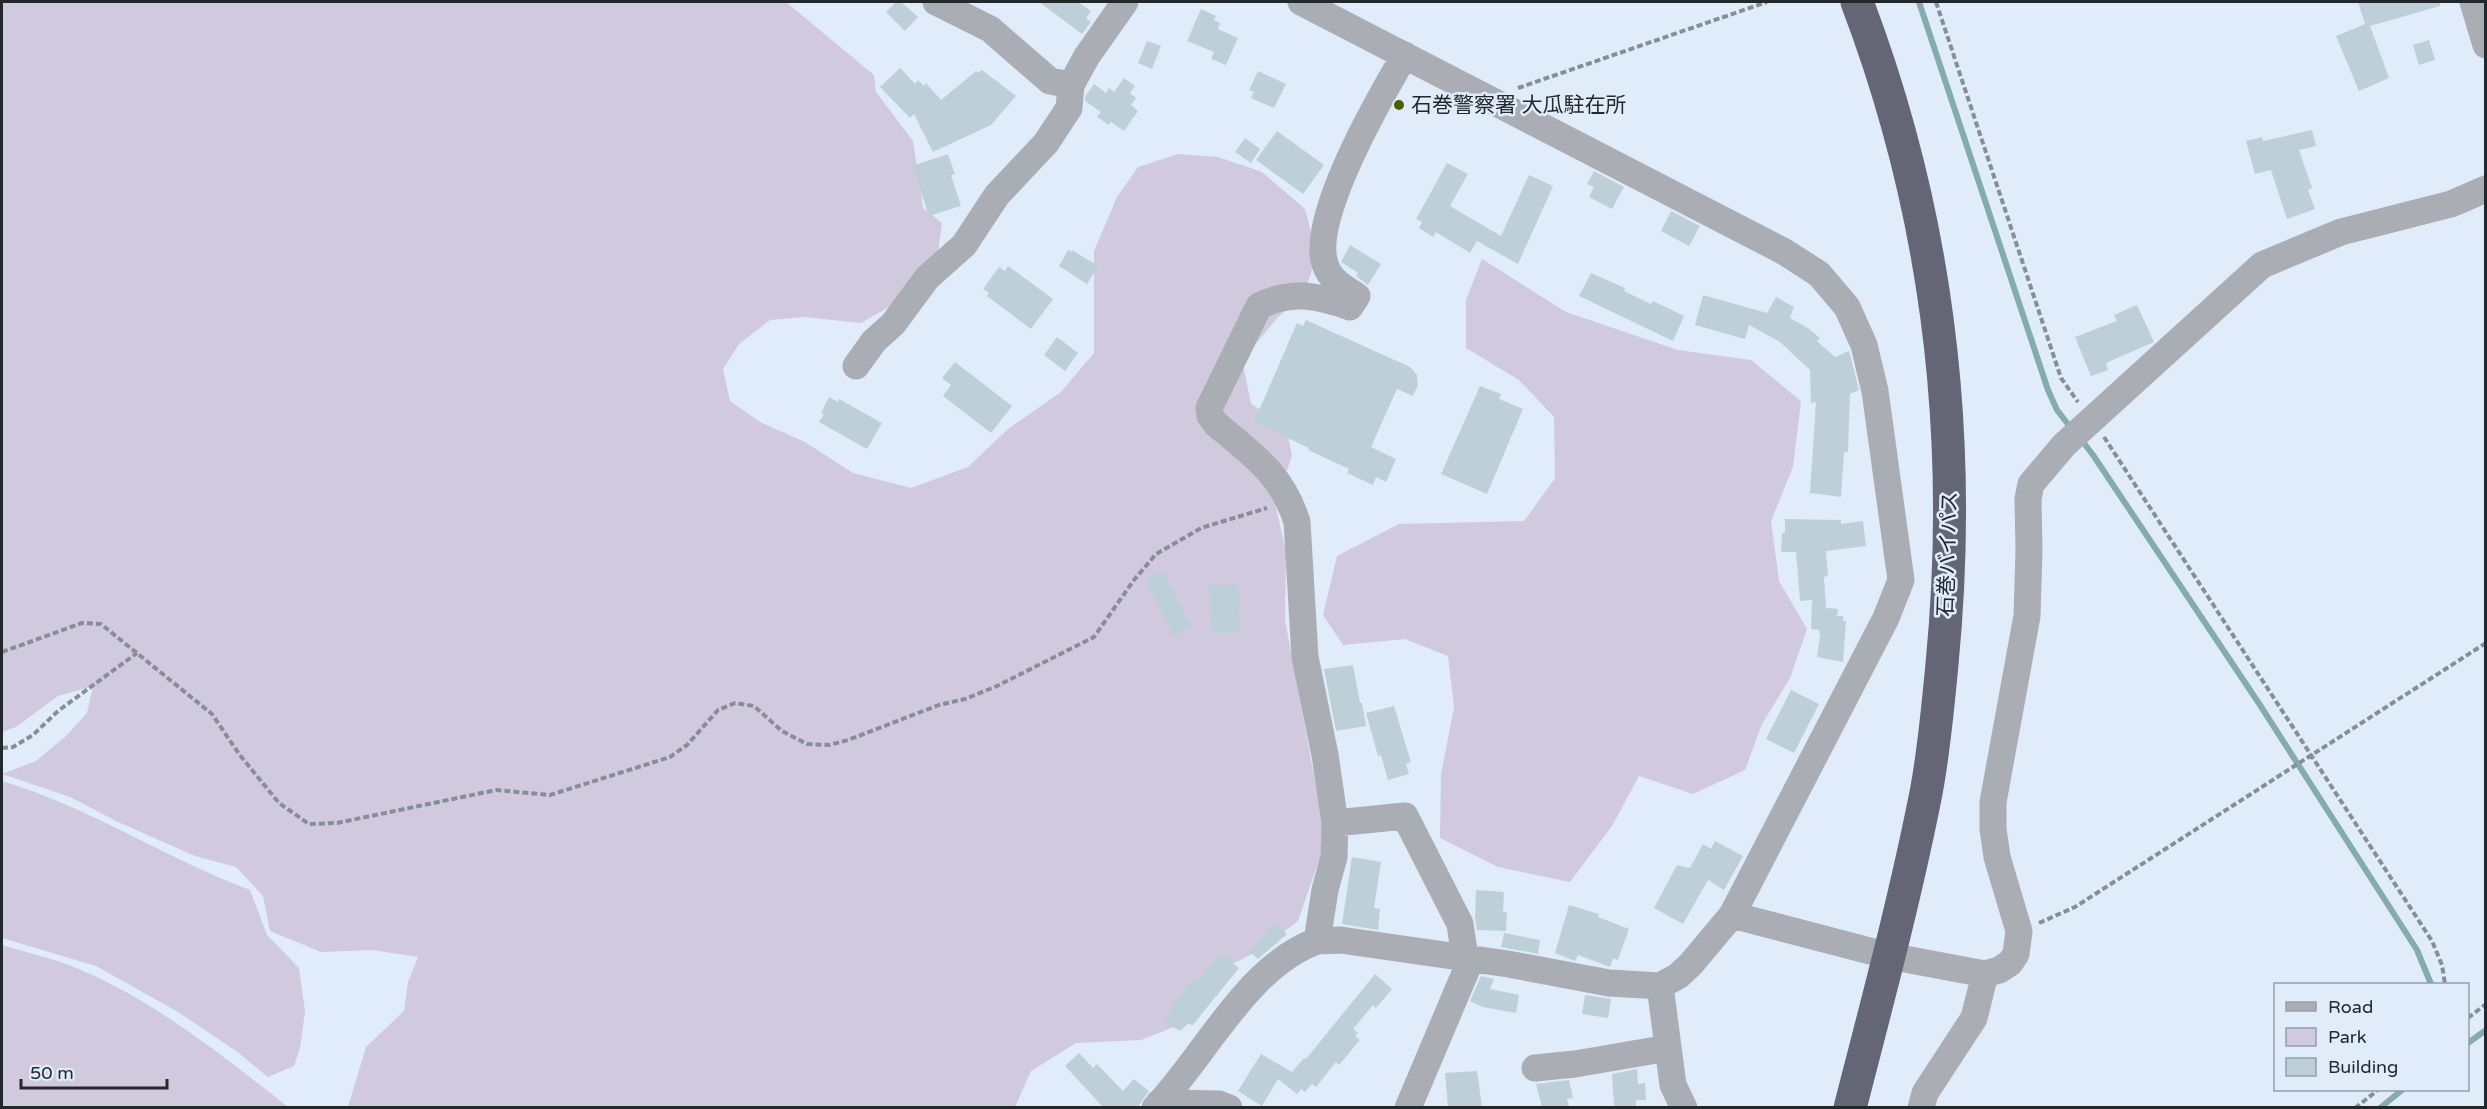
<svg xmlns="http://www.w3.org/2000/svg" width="2487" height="1109" viewBox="0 0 2487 1109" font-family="'Varela Round','Noto Sans JP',sans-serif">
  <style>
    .green { fill: #d1c9dd }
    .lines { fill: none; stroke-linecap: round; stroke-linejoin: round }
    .stream { stroke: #85acad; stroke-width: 6 }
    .building { fill: #bdd0d8 }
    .path { stroke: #868f98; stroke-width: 4; stroke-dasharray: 6 3; stroke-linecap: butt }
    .minor { stroke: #abadb4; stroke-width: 27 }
    .highway { stroke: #646675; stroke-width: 33 }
    .poi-dot { fill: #4f5e00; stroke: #e0ecfa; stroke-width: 2 }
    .labels { text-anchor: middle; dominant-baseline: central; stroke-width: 5; stroke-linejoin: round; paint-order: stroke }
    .poi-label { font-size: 21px; fill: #23282d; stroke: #e0ecfa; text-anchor: start }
    .street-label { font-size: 21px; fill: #23282d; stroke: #e0ecfa }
  </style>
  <rect width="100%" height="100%" fill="#e0ecfa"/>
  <path class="green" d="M2,2h784l88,73 2,17 37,49 10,67 19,15 -4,30 -44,51 -33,19 -57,-6 -34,3 -31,24 -16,25 7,32 30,21 45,20 48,31 58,15 57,-21 40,-38 53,-37 33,-39v-102l23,-54 21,-30 40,-13 40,3 44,15 43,37 12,46 -14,42 -25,20 -36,43 9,44 35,22 6,30 -17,47 11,49 -1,68 41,220 -28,81 -40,30 -46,23 -28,49 -43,17 -65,3 -45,28 -16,36h-667l18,-60 38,-36 4,-29 10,-25 -46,-7 -51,2 -51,-21 -7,-35 -27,-29 -41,-11 -77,-34 -48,-25 -68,-23 34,-13 30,-25 21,-23 6,-27 -35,10 -42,31 -14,5z
    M1482,259l84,53 112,38 73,10 50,41 -8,66 -22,54 8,60 28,48 -17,49 -28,46 -17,46 -52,24 -54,-18 -27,50 -42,56 -72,-15 -58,-29 1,-63 13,-68 -6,-51 -43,-17 -62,6 -20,-30 14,-59 62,-32 125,-3 31,-43 -1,-61 -35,-37 -53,-32v-48z
    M2,781c87,26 163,77 248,109l17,45 32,33 6,43 -5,37 -6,18 -26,11 -32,-26 -58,-39 -82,-46 -94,-28z
    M2,945c26,8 54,14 79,25 77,33 142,86 207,137h-286z"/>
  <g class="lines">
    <path class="stream" d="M1919,2l129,388 9,20 14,18
      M2080,438l13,17 167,250 157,245 14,34
      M2468,1043l18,-13
      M2380,1108l22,-18"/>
  </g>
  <path class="building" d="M896,2h5l17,15 -13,14 -19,-19z
    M1039,2h39l13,9 -5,7 5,4 -9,12z
    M2358,2h82v4l-70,20 19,52 -30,13 -23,-55 29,-12z
    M1201,9l15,7 -2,4 6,3 -2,6 20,9 -12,27 -15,-6 3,-7 -27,-11z
    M2429,40l6,20 -16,5 -6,-20z
    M1147,41l14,5 -9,23 -14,-6z
    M900,68l15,16 3,-4 6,6 2,-3 15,17 35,-29 2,2 4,-3 34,26 -25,29 -58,27 -19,-38 -4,4 -30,-31z
    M1258,71l28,13 -12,24 -23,-10 3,-6 -5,-2z
    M1124,78l11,8 -5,7 6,5 -5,7 7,6 -14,20 -13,-9 -2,3 -12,-8 4,-5 -16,-11 1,-6 8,-11 12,9 3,-5 5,4z
    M2312,130l4,16 -17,4 13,38 -4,2 7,19 -28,10 -16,-49 -16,4 -9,-33 16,-4 1,4z
    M1277,131l47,34 -21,29 -47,-34z
    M1245,138l15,11 -9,14 -16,-11z
    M948,154l7,20 -4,1 10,31 -32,10 -17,-50z
    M1447,163l21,11 -18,32 51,30 28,-61 24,11 -35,78 -41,-23 -7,12 -34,-21 -3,5 -14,-9 3,-6 -6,-3z
    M1594,171l30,16 -12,22 -23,-12 5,-10 -7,-3z
    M1671,211l29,15 -11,20 -28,-15z
    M1350,245l31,19 -13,21 -12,-9 2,-3 -17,-11z
    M1068,250l3,2 1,-2 26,16 -11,18 -28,-18z
    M1008,266l45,33 -22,30 -44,-33 2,-3 -6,-4 16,-22 6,4z
    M1591,273l34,15 -1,3 27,13 2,-3 31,15 -11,25 -94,-45z
    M1703,295l64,18 9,-16 18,10 -4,11 18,10 12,10 -3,3 18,16 14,-6 10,39 -9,4 -2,58h-4l-3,45 -31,-4 6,-91 -5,1 -1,-33 -30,-28 -31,-17 -4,14 -50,-14z
    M2137,305l17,37 -48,21 2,7 -17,6 -16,-39 42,-16 -3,-6z
    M1306,320l104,47 7,8 1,10 -5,11 -16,-7 -26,58 25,12 -10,23 -10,-5 -3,8 -26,-12 2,-4 -41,-19 1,-2 -55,-26 43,-99 6,3z
    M1057,337l21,16 -13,18 -21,-16z
    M955,362l57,44 -21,27 -48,-37 8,-11 -9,-7z
    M1480,386l21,8 -2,5 24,10 -36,85 -46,-20z
    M829,397l9,5 1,-3 43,24 -15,26 -48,-27 5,-8 -3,-1z
    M1785,519l56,1v4l22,-3 3,25 -40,5 2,25 -4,1 2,31 12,1 -1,7h6v5h3l-3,41 -26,-5 3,-22 -1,-5 -8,-1 1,-29 -12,1 -4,-49h-15l1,-19h3z
    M1164,571l28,56 -18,9 -28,-56z
    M1238,584l2,48 -28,1 -3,-48z
    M1353,665l7,38h2l4,23 -30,5 -12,-62z
    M1791,690l28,14 -25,49 -28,-14z
    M1394,706l17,56 -5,2 3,10 -21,6 -7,-25 -3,1 -12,-43z
    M1715,841l28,15 -19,34 -16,-10 -25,44 -29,-16 23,-43 13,3 13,-24 8,5z
    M1352,857l29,5 -7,46 6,1 -2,21 -36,-6z
    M1476,890l28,2 -1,20h4l-1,19 -29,-1 -2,-11z
    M1569,905l30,9 -1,3 31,12 -11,31 -5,-2 -3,9 -32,-12 -3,6 -20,-8z
    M1275,923l12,11 -29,25 -9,-8z
    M1504,933l36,7 -2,14 -37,-7z
    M1220,953l19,15 -47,58 -3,-3 -9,8 -18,-10 11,-10 -3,-3 24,-30 4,3z
    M1375,974l17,15 -16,19 -3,-3 -20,24 5,4 -3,3 5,4 -21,25 -3,-3 -20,25 -4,-3 -7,8 -4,-3 -4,5 -19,-15 -16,27 -24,-15 23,-37 31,18 12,-14 2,1z
    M1481,976l13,3 -4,10 29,6 -3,18 -33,-6 -13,-6z
    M1585,995l26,4 -3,19 -26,-4z
    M1079,1053l14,15 4,-4 26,27 11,-12 15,12 -11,16h-35l-38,-41z
    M1637,1069l1,15 7,-1 1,17h-10v7h-22l-2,-33z
    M1477,1071l5,36h-34l-3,-34z
    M1569,1080l4,18 -6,1 2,8h-27l-6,-23z"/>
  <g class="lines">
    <path class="path" d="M1936,2l125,376 17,24
      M1518,88l249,-86
      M2104,437l328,504 10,24 3,19
      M2,652l80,-29 19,1 111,90 27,40 40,49 30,21 28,-1 159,-33 54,5 120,-38 17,-12 31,-35 17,-7 19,3 28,25 25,13 22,1 19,-5 91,-35 26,-6 32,-13 97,-49 40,-57 22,-26 45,-26 66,-20
      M2,748l11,-1 20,-12 25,-24 79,-58
      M2039,923l36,-16 411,-264
      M2468,1018l18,-14
      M2355,1108l23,-18"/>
    <path class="minor" d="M936,2l54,27 60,52 21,4
      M1301,2l482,249 36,23 28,33 17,38 11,46 26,189 -15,38 -154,297 -41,49 -13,12 -18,10 -51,-3 -101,-19 -133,-19 -34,-5 -24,1
      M2473,2l13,43
      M856,366l18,-25 19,-17 34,-46 37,-33 33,-50 49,-52 23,-35 2,-23 16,-29 38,-54
      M1335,823l70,-7 55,108 5,34
      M1732,915l157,41 96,18 14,-4 11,-7 6,-9 3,-23 -22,-74 -4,-28v-27l34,-186 2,-66 -1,-51 3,-15 33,-39 198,-180 79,-33 110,-28 35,-15
      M1660,986l13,99 11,23
      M1535,1068l40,-4 93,-16
      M1159,1103l60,1 10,4
      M1155,1108c50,-52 92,-142 162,-167l8,-51 9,-33 1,-34 -10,-68 -20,-98 -8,-135c-15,-48 -44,-67 -81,-98l-6,-8 -1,-8 50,-102c32,-16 58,-11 91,1l7,-11c-14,-9 -27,-16 -32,-32 -15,-46 55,-167 80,-209
      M1408,1108l63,-149
      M1921,1108l4,-15 49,-75 11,-44"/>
    <path class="highway" d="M1850,1108c27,-105 55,-209 76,-315 8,-42 12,-86 16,-129 22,-226 -4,-449 -85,-662"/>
  </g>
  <circle class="poi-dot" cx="1399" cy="105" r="6"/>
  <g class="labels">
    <g class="poi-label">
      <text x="1411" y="105">石巻警察署 大瓜駐在所</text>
    </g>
    <g class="street-label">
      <text transform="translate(1948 554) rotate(-88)">石巻バイパス</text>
    </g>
  </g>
  <rect width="2487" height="1109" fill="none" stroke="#23282d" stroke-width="6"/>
  <rect x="2274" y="983" width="195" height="108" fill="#e0ecfa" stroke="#949ea8" stroke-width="1.5"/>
  <rect x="2286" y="1002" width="30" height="9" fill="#abadb4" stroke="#949ea8" stroke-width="1.5"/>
  <text x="2328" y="1013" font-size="18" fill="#23282d">Road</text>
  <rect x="2286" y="1028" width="30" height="18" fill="#d1c9dd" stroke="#949ea8" stroke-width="1.5"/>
  <text x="2328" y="1043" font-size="18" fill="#23282d">Park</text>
  <rect x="2286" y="1058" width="30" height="18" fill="#bdd0d8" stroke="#949ea8" stroke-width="1.5"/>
  <text x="2328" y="1073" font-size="18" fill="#23282d">Building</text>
  <path d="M21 1079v9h146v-9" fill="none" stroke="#23282d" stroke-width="3"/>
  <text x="30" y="1079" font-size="18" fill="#23282d" stroke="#e0ecfa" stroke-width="4.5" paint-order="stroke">50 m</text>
</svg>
